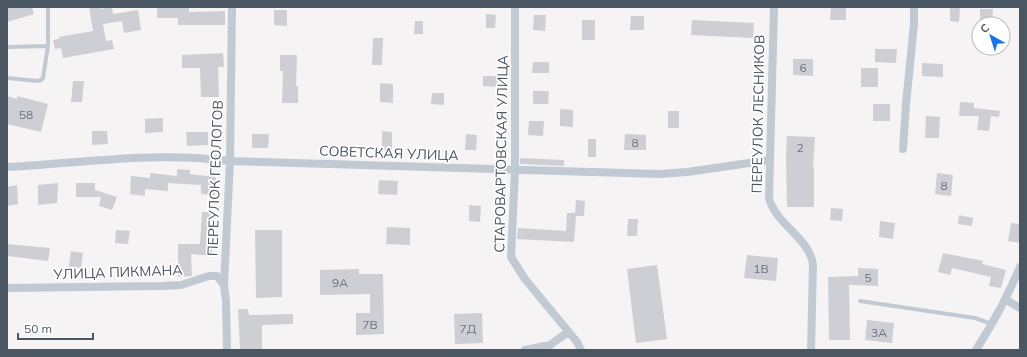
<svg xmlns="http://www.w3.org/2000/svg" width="1027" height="357" viewBox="0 0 1027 357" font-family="Mulish,sans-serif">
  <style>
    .building { fill: #cdcfd5 }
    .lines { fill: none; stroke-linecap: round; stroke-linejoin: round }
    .lane { stroke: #c1cad2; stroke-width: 4 }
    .street { stroke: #c1cad2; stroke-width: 8 }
    .labels { text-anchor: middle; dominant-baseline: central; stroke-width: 3.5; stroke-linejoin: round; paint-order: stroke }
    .number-label { font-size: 12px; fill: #6b747e }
    .street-label { font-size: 14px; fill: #4a5661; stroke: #fff }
  </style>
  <rect width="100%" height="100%" fill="#f5f3f3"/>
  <path class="building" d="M7,7h25l2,7 -27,8z
    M89,7h11l1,2 11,-2 1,7 25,-4 3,20 -17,3 -2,-12 -19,3 3,17 6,-1 2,9 -51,9 -2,-10 -6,1 -2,-9 6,-1v-2l34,-6z
    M157,7h32v5l36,-1v14h-47v-7h-21z
    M831,7h15v13h-16z
    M950,7h10l-1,15 -9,-1z
    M980,9h13l-1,15h-12z
    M274,10h13v16l-13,-1z
    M486,14l10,1 -1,13h-9z
    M534,15h12l-1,16 -12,-1z
    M631,16h13v14h-14z
    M582,20h13v20h-13z
    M692,20l62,3 -1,15 -62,-3z
    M415,21h8v13h-9z
    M373,38h10l-1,27h-10z
    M875,49h22l-1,14 -21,-1z
    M223,53l1,14h-6l1,30h-18l-1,-29h-18v-13z
    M280,55h17l-1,31h2v17h-16l1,-32h-3z
    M793,59h20v17l-20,-1z
    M533,62h16v11h-17z
    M922,63l21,1v13l-21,-1z
    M861,68h17v19h-17z
    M483,76h14v11l-14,-1z
    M73,81h11l-2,21h-11z
    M380,83l13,1v19l-13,-1z
    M533,91h16l-1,13h-15z
    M432,93h12v12l-13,-1z
    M7,96l10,3v-3l31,8 -7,28 -34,-8z
    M960,102l14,1v5l26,3 -1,6 -8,-1 -2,15 -12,-1 2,-14h-20z
    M873,104h17v17h-17z
    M560,109l13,1v17l-13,-1z
    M668,111h11v17h-11z
    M926,116l14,1 -1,21h-14z
    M163,118v14l-18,1v-14z
    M529,121h15l-1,15 -15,-1z
    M92,131h15l1,13 -16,1z
    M382,131l10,1v19l-10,-1z
    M186,132h22v13l-21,1z
    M252,134h17l-1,14h-16z
    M466,134l11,1 -1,15h-11z
    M625,134l21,1v15h-22z
    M787,136l28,1 -2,31h1v39h-27l-1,-50z
    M588,139h8v18h-8z
    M520,158l44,2v6l-44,-2z
    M177,169l13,1v4l26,3 -1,18 -14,-1v-9l-33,-2v8l-23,-2v7l-15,-2 1,-18 19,2v-5l27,3z
    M937,173l16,2 -2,21 -16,-2z
    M379,180l19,1 -1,14 -19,-1z
    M58,183l-1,20 -19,2v-20z
    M76,183h19v7l22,7 -5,13 -13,-4 2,-9h-25z
    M17,185l1,19 -11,2v-19z
    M576,200l9,1 -1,15h-8l-2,26 -57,-3 1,-11 48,3 1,-18h8z
    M469,205l12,1 -1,16 -11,-1z
    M831,208l12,1 -1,12 -12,-1z
    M202,212h13l-3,44 -21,-2 1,22 -14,1v-33h22z
    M959,215l14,3 -1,8 -14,-2z
    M628,219h10l-1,17h-10z
    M880,221l15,2 -2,16 -14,-2z
    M1011,223l9,1v19l-12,-2z
    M387,227l23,1v17l-24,-1z
    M116,230l14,1 -2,13 -13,-1z
    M255,230h27v67l-26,1z
    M7,244l43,4 -2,13 -41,-5z
    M71,251l12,2 -2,15 -12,-1z
    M943,253l40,8 -1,3 24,6 -5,18 -12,-2 2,-9 -39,-9 -2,7 -12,-3z
    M747,255l31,3 -2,23 -32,-3z
    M657,265l10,74 -31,4 -9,-74z
    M858,268l20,1v17l-29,-1 1,55h-21l-1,-63 30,-1z
    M359,269v5h24l1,60 -28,1v-22h14v-19l-50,1v-25z
    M238,309h10l1,6 44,-1v10l-31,1v25h-22z
    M482,313l1,30 -28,1 -1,-30z
    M867,320l27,3 -2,20 -27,-3z"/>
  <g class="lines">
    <path class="lane" d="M7,47l41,-1
      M7,78l31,3 3,-1 2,-2 5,-32v-39
      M860,301l115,17 17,6"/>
    <path class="street" d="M515,7v163l-4,87 14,22 52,63 4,8
      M774,7l-5,191c7,27 41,40 44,67l-2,85
      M903,149l3,-45 8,-80v-17
      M7,167c74,-4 149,-16 223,-6l429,13 28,-2 83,-12
      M7,288l155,-2 19,-1 28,-9h8l7,9
      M1005,299l15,9
      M227,350l-1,-49 -2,-16 6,-124 2,-154
      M525,350l25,-5 18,-13
      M976,350c17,-27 32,-54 44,-83"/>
  </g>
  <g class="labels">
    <g class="number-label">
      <text x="803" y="67">6</text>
      <text x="26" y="114">58</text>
      <text x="635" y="142">8</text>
      <text x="800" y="147">2</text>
      <text x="944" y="185">8</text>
      <text x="761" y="268">1В</text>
      <text x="868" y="277">5</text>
      <text x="340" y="282">9А</text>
      <text x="370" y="324">7В</text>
      <text x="468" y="328">7Д</text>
      <text x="879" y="332">3А</text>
    </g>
    <g class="street-label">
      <text transform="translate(758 114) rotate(-89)">ПЕРЕУЛОК ЛЕСНИКОВ</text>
      <text transform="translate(389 153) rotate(2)">СОВЕТСКАЯ УЛИЦА</text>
      <text transform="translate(501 154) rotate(-89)">СТАРОВАРТОВСКАЯ УЛИЦА</text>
      <text transform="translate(215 178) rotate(-88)">ПЕРЕУЛОК ГЕОЛОГОВ</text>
      <text transform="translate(118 272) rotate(-2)">УЛИЦА ПИКМАНА</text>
    </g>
  </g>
  <rect width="1027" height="357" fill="none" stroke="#4a5661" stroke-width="16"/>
  <g transform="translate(991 36) rotate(321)"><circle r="19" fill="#ffffff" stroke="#b7bbc0"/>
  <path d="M0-3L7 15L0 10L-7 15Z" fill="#1a73e8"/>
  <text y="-6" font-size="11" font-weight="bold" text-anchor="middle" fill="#4a5661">С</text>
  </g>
  <path d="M18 333v6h75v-6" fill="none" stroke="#4a5661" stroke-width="2"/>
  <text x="24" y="333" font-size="12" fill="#4a5661" stroke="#ffffff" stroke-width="3" paint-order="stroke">50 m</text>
</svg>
